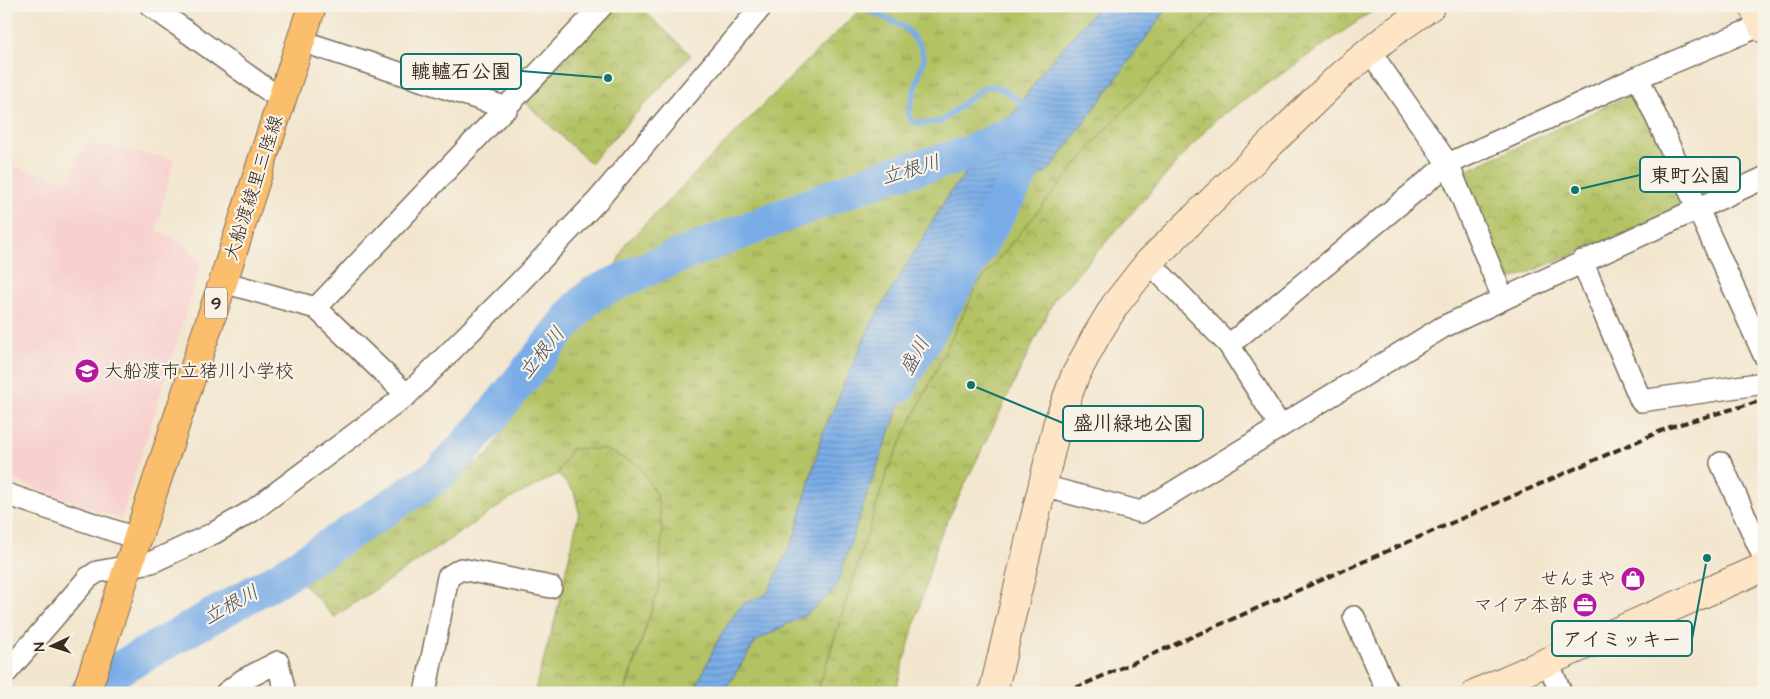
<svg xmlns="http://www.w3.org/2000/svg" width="1770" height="699" viewBox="0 0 1770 699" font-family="'Architects Daughter','Klee One',sans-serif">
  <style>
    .built { fill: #f7d0cf }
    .grass { fill: url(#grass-tufts); stroke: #777641 }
    .park { fill: url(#park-crowns); stroke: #777641 }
    .water { fill: url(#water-rules); stroke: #5a6c82 }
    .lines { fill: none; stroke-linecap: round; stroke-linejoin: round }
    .stream { stroke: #7aade7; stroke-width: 5.5 }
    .river { stroke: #7aade7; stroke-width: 35 }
    .street-casing { stroke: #7b6c5c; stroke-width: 24 }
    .secondary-casing { stroke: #7b6c5c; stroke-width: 30 }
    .primary-casing { stroke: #7b6c5c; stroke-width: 30 }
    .street { stroke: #fff; stroke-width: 21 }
    .secondary { stroke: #fde5c5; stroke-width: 28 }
    .primary { stroke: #fabe6d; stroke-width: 28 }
    .rail { stroke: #3b2a1e; stroke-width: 4; stroke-dasharray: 8 4; stroke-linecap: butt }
    .labels { text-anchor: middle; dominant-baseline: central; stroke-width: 4.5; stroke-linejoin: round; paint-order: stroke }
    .shield { fill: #f7f3e8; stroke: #73665b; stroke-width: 1 }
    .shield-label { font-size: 18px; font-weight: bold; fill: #3b2a1e }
    .street-label { font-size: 19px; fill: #3b2a1e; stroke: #f7f3e8 }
    .poi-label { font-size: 19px; fill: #3b2a1e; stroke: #f7f3e8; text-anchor: end }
    .water-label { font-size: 20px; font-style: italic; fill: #4e515a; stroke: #f7f3e8 }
    .leader { fill: none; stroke: #0f766e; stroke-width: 2 }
    .callout-dot { fill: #0f766e; stroke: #f7f3e8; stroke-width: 2 }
    .callout { fill: #f7f3e8; stroke: #0f766e; stroke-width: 2 }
    .callout-label { font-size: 20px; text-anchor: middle; font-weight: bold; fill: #3b2a1e }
  </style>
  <defs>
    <pattern id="grass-tufts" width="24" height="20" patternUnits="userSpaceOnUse" patternTransform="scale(1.25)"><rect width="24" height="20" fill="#b3c264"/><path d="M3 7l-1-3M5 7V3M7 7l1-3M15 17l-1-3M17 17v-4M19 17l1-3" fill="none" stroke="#939e52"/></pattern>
    <pattern id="park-crowns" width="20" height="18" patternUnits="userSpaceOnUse" patternTransform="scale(1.25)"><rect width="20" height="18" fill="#b3c264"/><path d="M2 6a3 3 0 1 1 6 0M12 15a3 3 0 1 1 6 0" fill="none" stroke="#939e52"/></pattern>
    <pattern id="water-rules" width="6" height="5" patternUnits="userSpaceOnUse" patternTransform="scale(1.25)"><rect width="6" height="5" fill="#7aade7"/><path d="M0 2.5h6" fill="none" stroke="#658dbb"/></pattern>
  </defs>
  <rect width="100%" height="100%" fill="#f7f3e8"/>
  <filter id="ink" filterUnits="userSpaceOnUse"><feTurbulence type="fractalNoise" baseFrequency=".02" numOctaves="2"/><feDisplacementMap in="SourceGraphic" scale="10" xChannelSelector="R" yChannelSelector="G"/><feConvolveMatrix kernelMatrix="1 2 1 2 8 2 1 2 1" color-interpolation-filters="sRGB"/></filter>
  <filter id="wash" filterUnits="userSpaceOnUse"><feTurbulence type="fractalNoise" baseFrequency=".0096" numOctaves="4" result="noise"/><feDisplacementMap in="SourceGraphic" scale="20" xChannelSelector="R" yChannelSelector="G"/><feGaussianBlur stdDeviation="1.12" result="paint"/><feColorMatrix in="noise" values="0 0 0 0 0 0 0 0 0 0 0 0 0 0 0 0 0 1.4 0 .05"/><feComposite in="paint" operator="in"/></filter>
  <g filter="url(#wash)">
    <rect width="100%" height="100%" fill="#f3e6ce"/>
    <path class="built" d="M84,142l90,17 -18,71 30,14 15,21 -80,254 -115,-42v-312l64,16z"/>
    <path class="grass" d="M864,6h235l-54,62 -46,66 -49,58 -80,134 -48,109 -27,100 -28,59 -46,40 -28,59h-68l34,-106 -88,-138 -13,25 -48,25 -176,118 -37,-40 192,-123 38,-64 73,-91 26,-56 183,-184z
      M1169,6h55l-7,6 -329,457 -71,224h-94l33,-52 51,-27 29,-26 28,-86 68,-185 26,-56 62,-70 31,-23z"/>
    <path class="park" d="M615,6h24l52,49 -101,108 -65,-61z
      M1224,6h156l-165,114 -161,180 -115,238 -44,155h-78l71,-224 90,-185 122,-148 117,-124z
      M1639,91l51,116 -180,73 -51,-106z
      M571,449h33l36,17 17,30 5,33 -3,58 -35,106h-90l22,-77 23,-104 -5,-20 -16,-18z"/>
    <path class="water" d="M1099,6h70l-118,162 -31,23 -62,70 -26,56 -68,185 -28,86 -29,26 -51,27 -33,52h-30l28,-59 21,-30 25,-10 28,-59 27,-100 48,-109 80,-134 49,-58 46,-66z"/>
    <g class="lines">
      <path class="stream" d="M860,6l46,22 14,18 4,12 -16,56 4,7 8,3 20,-2 43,-34 11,-2 11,5 22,15"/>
      <path class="river" d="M899,386l5,-12 115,-196
        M87,693l33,-25 160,-90 158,-103 44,-47 96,-120 15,-14 63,-29 232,-90 73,-19 74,-32"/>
    </g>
  </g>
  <g filter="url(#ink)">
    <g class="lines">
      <defs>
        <path id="street" d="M151,6l131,94
          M301,41l206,67
          M1369,50l79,114 55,134
          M1638,77l126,278
          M1582,261l59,140 123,-18
          M1149,262l80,83 51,81
          M223,282l93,26 286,-302
          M316,308l91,87
          M1229,345l219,-181 190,-87 126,-53
          M1721,463l43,95
          M1043,486l98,26 302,-185 321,-149
          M6,494l132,45
          M1354,617l34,76
          M1547,660l14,33
          M6,673l82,-95 9,-6 55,-10 62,-29 38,-22 155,-116 112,-112 79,-83 164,-194
          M226,693l17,-13 35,-18 7,31
          M425,693l23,-116 13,-8 90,18"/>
        <path id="secondary" d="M1753,6l11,23
          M993,693l64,-268 18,-49 20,-38 20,-33 34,-43 193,-188 49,-40 40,-28
          M1476,693l288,-126"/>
        <path id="primary" d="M86,693l137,-411 89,-276"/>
      </defs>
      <use href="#street" class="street-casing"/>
      <use href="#secondary" class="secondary-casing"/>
      <use href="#primary" class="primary-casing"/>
      <use href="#street" class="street"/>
      <use href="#secondary" class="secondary"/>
      <use href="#primary" class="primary"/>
      <path class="rail" d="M1064,693l606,-266 94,-27"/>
    </g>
  </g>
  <defs>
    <symbol id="school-disc" viewBox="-11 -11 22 22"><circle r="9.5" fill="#b5179e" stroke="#f7f3e8"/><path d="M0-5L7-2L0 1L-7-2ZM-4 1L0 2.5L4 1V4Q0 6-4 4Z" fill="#fff"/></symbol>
    <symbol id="shop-disc" viewBox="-11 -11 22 22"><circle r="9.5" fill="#b5179e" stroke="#f7f3e8"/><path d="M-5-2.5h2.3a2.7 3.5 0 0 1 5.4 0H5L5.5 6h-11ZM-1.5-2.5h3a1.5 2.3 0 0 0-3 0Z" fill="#fff"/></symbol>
    <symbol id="office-disc" viewBox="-11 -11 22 22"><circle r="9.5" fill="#b5179e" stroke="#f7f3e8"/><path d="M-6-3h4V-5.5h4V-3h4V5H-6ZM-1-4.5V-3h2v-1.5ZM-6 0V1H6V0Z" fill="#fff"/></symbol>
  </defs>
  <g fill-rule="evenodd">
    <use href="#school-disc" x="73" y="357" width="28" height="28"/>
    <use href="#shop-disc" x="1619" y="565" width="28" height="28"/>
    <use href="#office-disc" x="1571" y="591" width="28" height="28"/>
  </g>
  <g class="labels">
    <rect class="shield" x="205" y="287.5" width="22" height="31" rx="4"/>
    <g class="shield-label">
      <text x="216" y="303">9</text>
    </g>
    <g class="street-label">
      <text transform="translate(254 188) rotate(-72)">大船渡綾里三陸線</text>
    </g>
    <g class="poi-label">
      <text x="104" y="371" text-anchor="start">大船渡市立猪川小学校</text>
      <text x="1616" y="579">せんまや</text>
      <text x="1568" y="605">マイア本部</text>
    </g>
    <g class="water-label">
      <text transform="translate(911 170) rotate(-16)">立根川</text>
      <text transform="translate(542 353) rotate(-51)">立根川</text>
      <text transform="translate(915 356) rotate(-61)">盛川</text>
      <text transform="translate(231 605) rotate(-29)">立根川</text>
    </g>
  </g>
  <path class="leader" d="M608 78L521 71M1575 190L1640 175M971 385L1063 423M1707 558L1692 639"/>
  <g class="callout-dot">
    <circle cx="608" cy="78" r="5"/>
    <circle cx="1575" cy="190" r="5"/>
    <circle cx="971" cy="385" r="5"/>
    <circle cx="1707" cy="558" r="5"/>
  </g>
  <g class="callout">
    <rect x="401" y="54" width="120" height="35" rx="5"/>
    <rect x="1640" y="157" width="100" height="35" rx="5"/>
    <rect x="1063" y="406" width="140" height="35" rx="5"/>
    <rect x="1552" y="621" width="140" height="35" rx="5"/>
  </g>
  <g class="callout-label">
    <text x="461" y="78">轆轤石公園</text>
    <text x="1690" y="182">東町公園</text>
    <text x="1133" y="430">盛川緑地公園</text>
    <text x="1622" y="646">アイミッキー</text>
  </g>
  <rect width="1770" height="699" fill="none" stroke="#f7f3e8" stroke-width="25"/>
  <g transform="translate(52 646) rotate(266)" stroke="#f7f3e8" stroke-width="4" paint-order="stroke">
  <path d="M0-4L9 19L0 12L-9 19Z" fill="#3b2a1e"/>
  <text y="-8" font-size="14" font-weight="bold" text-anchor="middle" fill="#3b2a1e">N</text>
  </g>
</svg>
